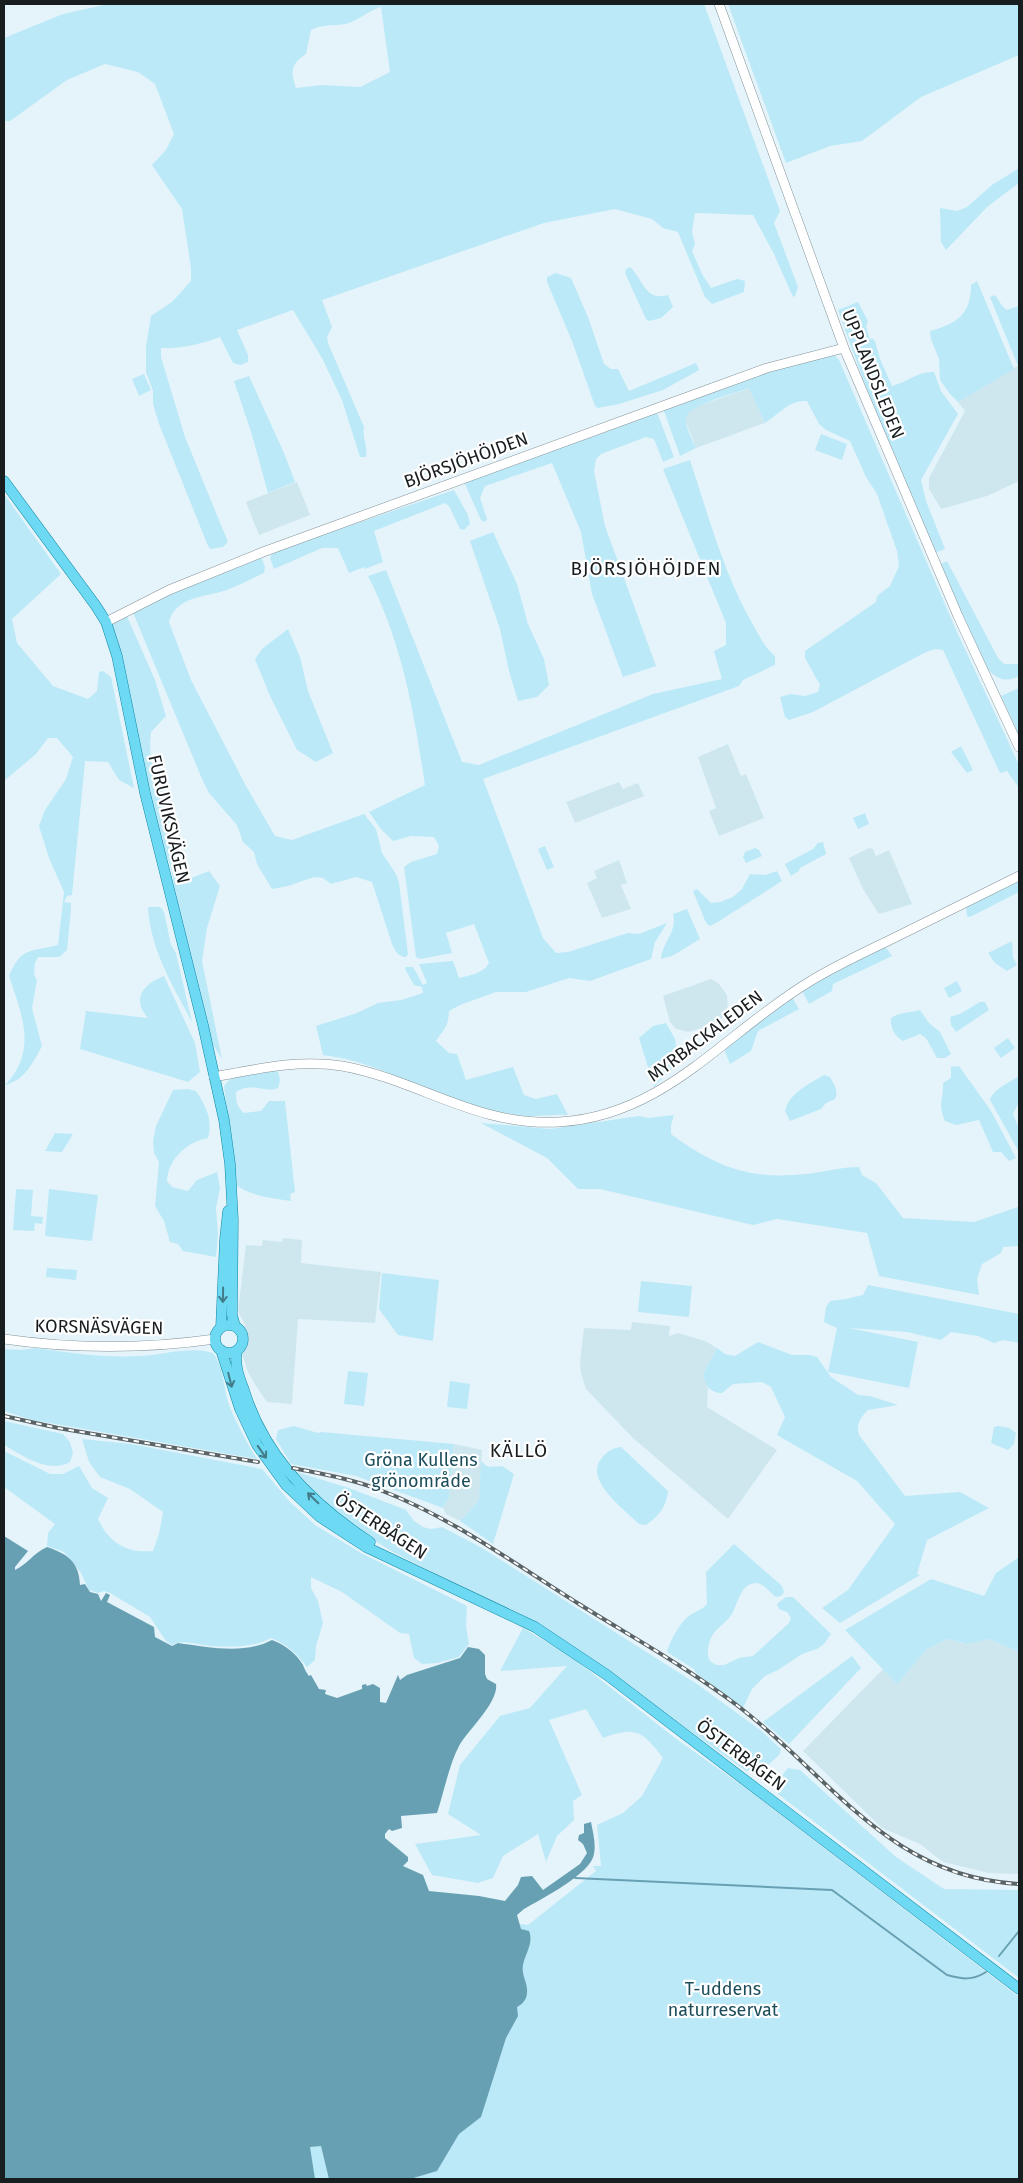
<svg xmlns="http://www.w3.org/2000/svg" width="1023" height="2183" viewBox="0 0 1023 2183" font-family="'Fira Sans',sans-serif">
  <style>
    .built { fill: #cee7ef }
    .green { fill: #bce9f8; fill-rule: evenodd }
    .water { fill: #68a0b3 }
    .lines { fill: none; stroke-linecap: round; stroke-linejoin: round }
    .stream { stroke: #68a0b3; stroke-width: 2 }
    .minor-casing { stroke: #849399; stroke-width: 10 }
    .major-casing { stroke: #1087a3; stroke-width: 11 }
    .minor { stroke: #fff; stroke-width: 9 }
    .major { stroke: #6dd9f2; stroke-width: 10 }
    .rail-casing { stroke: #5a6366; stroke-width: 4 }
    .rail { stroke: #fff; stroke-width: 2; stroke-dasharray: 5.5; stroke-linecap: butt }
    .oneway { stroke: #427c89 }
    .labels { text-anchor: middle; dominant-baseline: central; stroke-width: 4.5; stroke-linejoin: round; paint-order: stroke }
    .street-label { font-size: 18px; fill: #181e20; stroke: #fff }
    .park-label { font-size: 18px; fill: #1c4d5b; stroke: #fff }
    .neighbourhood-label { font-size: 19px; letter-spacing: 1px; fill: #181e20; stroke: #fff }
  </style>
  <rect width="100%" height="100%" fill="#e4f4fa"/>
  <path class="built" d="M1019,365v116l-32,15 -46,13 -12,-20v-11l36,-67 -7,-9z
    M750,388l15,35 -69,25 -11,-28 2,-6 8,-7z
    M297,482l13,33 -51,20 -13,-33z
    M728,744l13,32 5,-2 18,44 -45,18 -10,-25 7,-3 -18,-51z
    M619,782l4,7 15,-6 6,13 -69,27 -9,-21z
    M869,848l4,1 3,7 13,-6 23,54 -33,10 -16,-25 -14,-31z
    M619,860l8,23 -6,2 10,24 -29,9 -15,-35 10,-5 -3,-7z
    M711,979l8,5 8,11 1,18 -10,8 -16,7 -14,4 -12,-3 -6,-7 -7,-26z
    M283,1238l19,2 -1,23 80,9 -6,51 -77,-4 -6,85 -25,-2 -11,-16 -8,-14 -6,-18 4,-9 -1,-20 -7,-14 8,-66 16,1 1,-6 19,2z
    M632,1322l38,4 -1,10 9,-3 7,2 20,6 12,7 -14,26 5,14 -1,19 70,43 -49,69 -95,-81 -47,-49 -5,-16 -1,-11 4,-34 47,2z
    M454,1444l28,6 -3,50 -19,21 -14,-7 -3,-6 6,-11z
    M948,1639l14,4 27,-4 30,13v222l-30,-1 -46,-11 -23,-18 -38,-16 -79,-77 80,-82 14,14 30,-34z"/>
  <path class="green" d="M108,4h596l76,207 -6,12 24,64 -3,9 -2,1 -19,-43 -21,-39 -58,-2 -3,19 3,12 -3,7 10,23 9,14 26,-9 8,2 -1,11 -32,12 -7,-7 -27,-65 -15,-4 -11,-9 -37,-10 -71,14 -222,77 10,27 -5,10 1,6 36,84c-2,11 4,19 2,30h-6l-18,-57 -20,-42 -29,-48 -56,20 11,25v7l-8,3 -7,-2 -13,-26c-18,7 -40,12 -59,11v9l24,80 43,105 -5,5 -12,2 -3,-3 -49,-122 -6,-20v-13l-7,-19v-25l5,-31 21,-14 19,-21v-13l-9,-59 -30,-44 14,-15 8,-16 -19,-50 -17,-12 -33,-8 -38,16 -57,41h-6v-83l59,-24zM381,7l9,65 -30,15 -38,-2 -26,3c-6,-17 -5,-24 10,-34l5,-24c11,-6 23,-4 35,-6 13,-4 22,-13 35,-17z
    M728,4h291v51l-98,42 -59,44 -32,5 -44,17z
    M1019,168v15l-32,24 -41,43 -5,-8 -1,-34 17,3 10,-4 25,-22z
    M630,267c13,12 15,35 38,28l5,12 -12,11 -12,3 -3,-2 -21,-46 1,-4z
    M556,273l15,5 17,39 16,47 7,5h7l11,22 67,-28 3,7 -36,20 -44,14 -21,4 -3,-2 -23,-65 -25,-59v-5z
    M977,281l37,88 -56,33 -8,-8 -10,-14 -1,-21 -8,-20 -1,-8c26,-7 41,-16 41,-46z
    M995,295l8,12 4,3 12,-4 -1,60 -28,-69z
    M858,302l10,19 -2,5 4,14 2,-2 3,3 5,18 12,27c16,-4 25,-15 42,-14l7,19 17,23 -37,66 5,21 19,48 -11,4 -54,-127 -42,-116z
    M834,355l5,5 118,272 62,133v23l-12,-17 -7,2 -57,-123 -8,-1 -11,4 -111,59 -24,8 -4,-3 -5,-20 11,-3 14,2 13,-4 2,-7 -15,-27v-7l71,-49 1,-6 13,-10 9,-20 -2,-15 -20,-57 -11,-17 -16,-36 -24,-11 -7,-6 -12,-23c-18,-1 -28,13 -42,22l-16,-35c-12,5 -62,17 -63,30 -1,8 6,22 10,30l-16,8 -16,-45 3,-4 106,-38z
    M144,374l7,16 -12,6 -7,-17z
    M249,376l35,77 11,29 -27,11 -16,-58 -18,-54z
    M653,412l5,3 16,42 -11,5 -9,-23 -8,-2 -45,17 -5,5 -2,12 11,55 51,140 -33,11 -31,-83 -11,-62 -29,-69 -67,23 -5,12 7,21 -2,3 -4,-2 -16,-36 5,-4z
    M821,434l26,10 -5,16 -27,-10z
    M690,460c19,57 34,116 65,168 6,11 11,21 20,28v9l-32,15 -4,6 -256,93 60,159 13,15 12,-1 60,-19 11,1 28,-11 -12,19 -4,17 -61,22 -21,-3 -43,14h-30l-36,13 -11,6c-1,18 -5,17 -13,30l13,12 8,1 9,26 47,-13 11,28 12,4 21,-5 11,21c-13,-1 -25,1 -38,1 -14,0 -46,-7 -60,-11 -49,-15 -95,-44 -147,-50l-7,-29 41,-13 21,-10 23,-3 22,-7 -1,-6 -8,-2 -9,-16 1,-2h7l10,18 4,-2 -8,-19 34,-3 6,17c11,-3 24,-4 30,-15l-15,-39 -28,9 6,20 -32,6 -4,-2 -12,-90 7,-5 26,-8 2,-8 -5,-9 -23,-1 -18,5 -12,-12 -12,-17 56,-27c-11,-73 -23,-143 -57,-209l18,-6 76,192 17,3 174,-71 69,-15 -8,-28 12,-6v-22l-63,-154z
    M454,490l14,25 2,9 -6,6 -4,-1 -11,-23 -4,-3 -71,28 9,31 -18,7 -1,-2 -15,6 -11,-25h-16l-48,21 -4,-11 3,-6z
    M4,494l57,80 -49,45 5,24 36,43 35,13 9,-8 2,-19 4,-1 8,6 23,111 -15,-8 -11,-18 -23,-1 -13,134 -5,1 -3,6 7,1v6l-4,41 -8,7h-21l-3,6 -1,12 3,5 -5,28 10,38c-9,17 -17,34 -37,39 33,-34 17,-70 4,-109 12,-29 21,-24 49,-31l6,-53 -15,-34 -10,-32 6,-16 21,-31 7,-22 -16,-19h-9l-12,16 -32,27z
    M493,532l24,52 11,40 16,35 5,26 -12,12 -19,4 -9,-30 -9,-42 -30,-88z
    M259,557l3,2 3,8 -1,6c-14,6 -29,15 -44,19 -20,5 -45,7 -51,30l22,58 55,106 29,50 17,4 72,-26 12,15 6,24 14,21 3,9 9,71 -2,3c-8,0 -11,-7 -14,-13l-20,-62 -16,-5 -25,7 -8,-6 -9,-1 -26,9 -16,3 -15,-25 -3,-12 -11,-10 -6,-17 -28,-32 -7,-14 -70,-169z
    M947,561l51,97 6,6h15v12c-14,7 -21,3 -31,-6l-49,-105z
    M126,614l29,66 11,36 -15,16 -1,13 1,16 9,25 6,9 7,52 16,32 20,-8 11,15 -13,42 -5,33 20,98 -12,-19 -35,-140c-1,-18 -3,-39 -14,-54l-48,-214v-11z
    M288,629l12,28 8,34 25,62 -17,9 -19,-12 -27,-54 -15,-37 7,-10z
    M1019,688v47l-18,-39z
    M961,746l12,24 -6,3 -16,-21z
    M865,813l4,11 -11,5 -5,-11z
    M823,842l3,12 -26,14 -1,3 -8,5 -6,-12 28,-15 5,-6z
    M545,846l9,21 -7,3 -9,-21z
    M755,848l4,2 3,6 -16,7 -3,-6 2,-5z
    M777,871l5,10 -66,42 -6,3 -4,-3 -13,-32 4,-2 14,14 9,-1 13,-5 9,-8 8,-15 15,1z
    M1019,881v11l-49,25 -3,-1 -1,-10z
    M148,907h12l4,5 7,33 5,8 16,69c-19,-36 -42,-73 -44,-115z
    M687,909l13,30 -28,17 -11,3c1,-17 17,-27 12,-45z
    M1012,941l1,16 4,8 -10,6 -12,-8 -7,-10z
    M885,946l7,10 -59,28 -1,7 -23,13 -8,-15z
    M164,976l31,67 5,29 -12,10 -108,-33 6,-38 62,7c-17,-19 -5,-34 16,-42z
    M957,981l5,10 -13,7 -5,-10z
    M792,997l7,12 -41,22 -7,20 -21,13 -6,-15 9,-10z
    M980,1002h5l4,8 -33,22 -5,-7 -1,-8 10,-3z
    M920,1010l9,13 11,9 11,22 -6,4h-8l-11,-20 -6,-4 -17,7c-8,-4 -13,-14 -12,-23 9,-6 18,-5 29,-8z
    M666,1023l9,16 4,25 -9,6 -16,17 -15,-49 14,-12z
    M1008,1038l7,10 -14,10 -7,-10z
    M959,1066l32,45 25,47 -7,3 -8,-9h-8l-14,-32 -23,5 -11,-4c-8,-19 -1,-21 -2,-38l8,-5v-11z
    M273,1069l5,3 2,8 -2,8c-12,6 -27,-7 -42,4 0,10 1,15 8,21l17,-2 8,-10h16l10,91 -5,2 1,7c-19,-3 -42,-5 -56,-17l-11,-98 6,-7 6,-3z
    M824,1075l6,2c4,7 9,14 5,22l-9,4 -5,6 -31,12 -5,-10c5,-19 23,-26 39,-36z
    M1019,1076v26l-6,12 6,14v24l-29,-52c2,-10 20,-18 29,-24z
    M188,1089l8,2c10,15 17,29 12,47 -21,4 -40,21 -41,43l5,6 16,4 9,-11 20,-8 3,16 -4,20 2,26 -2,23 -33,-6 -5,-7 -8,-2 -6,-21 -9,-15 4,-44 -5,-9 -1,-12 3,-15 17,-36z
    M674,1115l-3,10v9c45,33 78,46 135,40 18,-2 35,-7 53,-7l3,8 14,8 27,35 71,4 44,-15 1,-2v41l-16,1 -2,6 -19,11 -5,15 2,16 -100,-19 -12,-43 -90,-14 -24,6 -153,-36h-22l-31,-31 -66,-35 69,6 89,-13 9,2z
    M55,1133l18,1 -11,18 -17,-1z
    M16,1189l17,1 -2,26 12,1 -1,7 -7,-1 -1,8 -21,-1z
    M49,1189l49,6 -6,46 -47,-5z
    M47,1268l30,2 -1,10 -30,-3z
    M382,1273l57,7 -6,61 -35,-6 -19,-26z
    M641,1281l51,5 -3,31 -51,-5z
    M868,1285l151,29v29l-16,-3 -9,3 -16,-7 -27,-4 -10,8 -34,-8 -58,-4 69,14 -9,46 -81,-16 9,-44 -13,-6 2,-15 4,-6 16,-2 17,-4z
    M758,1342l34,13h18l7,2 14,20 27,18 12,1 28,9 -30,5c-8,8 -12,14 -9,25l46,61 55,-4 29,16 -62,32 -10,34 3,1 -80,48 -18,-15 26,-18 47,-66 -38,-43 -80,-46 8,-18 -14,-30 -9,-5 -29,2 -11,9c-12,0 -17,-8 -19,-19l14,-26 8,6 10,2z
    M36,1348c34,5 69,10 104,8 24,-1 50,-10 73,-3 11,14 10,32 15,49 7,19 18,39 29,57l-225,-39 -28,-9v-62l17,1z
    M348,1371l20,2 -4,33 -20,-2z
    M450,1381l20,3 -3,25 -20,-2z
    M4,1421l59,13 7,8 3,11 -3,9c-21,12 -47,-6 -66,-17z
    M294,1426l24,7 3,-1 133,12 -5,54 -6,10 -87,-32 -65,-12 -15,-25 2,-9z
    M998,1426l11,2 7,5 -2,11 -6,6 -17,-7 3,-16z
    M82,1439l49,5 131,25 28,33 25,23 46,28 106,53 -1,20 3,18 -10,13 -22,6 -15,1 -8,-6 -5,-24 -9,-1 -58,-41 -31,-15v11l7,13 5,22 -7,23 -1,14 -8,7c-10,-13 -20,-23 -36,-29 -18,10 -40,9 -61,8 -12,-1 -27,-7 -38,-1l-6,-4 -16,-24 -40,-24 -6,-2 -6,2 -9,-3 -8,-17 -17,-21 -17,-6 1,-13 7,-9 -51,-37v-36l46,23h13l16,-8 13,22 16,10 -10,21c12,25 28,34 55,32l6,-17 4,-22 -33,-23 -30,-12 -11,-15z
    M621,1447l47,44c-1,15 -10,26 -22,34l-7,-1c-14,-14 -55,-44 -38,-65 6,-8 11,-11 20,-12z
    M481,1461l7,6 14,-1 12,8 -21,70 -33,-23 19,-21z
    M297,1472l52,16 57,22 8,11 9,6 8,2 11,-2 40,21 215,136 62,45 22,20 -1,5 -16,15 -18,2 -74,-53 -199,-125 -82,-42 -36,-23 -32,-27z
    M734,1544l48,42 2,6 -3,4 -5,1c-8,-5 -14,-18 -25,-13 -10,3 -14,20 -18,28 -5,10 -16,15 -21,24 -4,8 -6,18 -2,25l6,4h8l15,-7 14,-2 36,-33 2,-5 -4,-6 -8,-3 -2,-5 9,-7h7l38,37 -7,10 -7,5 -15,5 -24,16 -13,6 -13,13 -9,19 -47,-35 -2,-4 -27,-17c3,-11 13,-30 23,-37 6,-4 12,-5 17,-11l-1,-32z
    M1019,1557v95l-30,-13 -22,5 -19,-5 -21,10 -30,35 -52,-54 86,-51 53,17 12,-23z
    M523,1628l46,27 106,83 79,56 265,203v182h-725l-12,-46 218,-212 28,4 68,-54 -3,-5h8l-4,-41 26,-12 19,-17 21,-38c-21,-27 -27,-32 -60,-20l-17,-29 -37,11 33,75 -9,6 1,19 -17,16 -11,26 -8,-28 -35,22 -10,22 -15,5 -46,-8 -17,-31 66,-9 -33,-21 12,-49 40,-49 30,-8 37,-42 -67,5z
    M852,1656l9,12 -72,76 -26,-22z
    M788,1768l12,2 96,87 48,32 75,1v88l-241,-184 2,-16z"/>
  <path class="water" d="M4,1536l24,15 -13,16v3c13,-6 17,-16 32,-23 21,7 32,15 33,38l5,-1 5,8 8,2 3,7 5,-8 4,2 -3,7 47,25 1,10 17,9 6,-3c30,4 66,12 94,-3 13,5 24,13 31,25 2,5 3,7 6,11l2,-1 8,14 7,1 -1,4 12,4 25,-9v-4l4,-1 1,2 6,-2 7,4v14l6,1 12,-28 2,5 7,-5 53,-17 8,-11 11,2 6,6v19l2,5 9,5c3,18 -28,46 -37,62 -10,19 -15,46 -22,67l-36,3 1,12 -10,3 -3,-2 -4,5v4l23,19v4l-5,5 20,9 6,16 50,5 26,5 13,-16 3,-8 11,-1 11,14 37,-26 7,-11 -4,-9 -5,-4 1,-5 5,-2v-9l7,-2c2,11 5,21 3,32 -3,20 -53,45 -70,55l-7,6 4,14 8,2c5,12 -4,23 -6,34 -2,10 5,18 4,27 0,7 -4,12 -10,15l1,9 -12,22 -25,79 -22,17 -22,37 -27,8h-81l-8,-33 -11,1 5,32h-311z"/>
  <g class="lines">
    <path class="stream" d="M575,1878l257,12 115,85c15,4 25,6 39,-3
      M999,1956l20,-25"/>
    <defs>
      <path id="minor" d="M719,4l125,344 114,268 61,131
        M106,622l63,-32 94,-38 449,-164 55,-20 77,-20
        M214,1077c43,-8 85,-18 128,-11 77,14 135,61 217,56 106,-6 165,-89 250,-140 29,-18 61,-32 91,-47 40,-20 79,-39 119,-59
        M4,1339c70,10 141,10 211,0"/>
      <path id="major" d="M4,481l92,125 10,16 11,34 28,137 58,232 21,95 6,44 3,56 -1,95 3,11
        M215 1339a14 14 0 1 1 28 0a14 14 0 1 1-28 0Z
        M221,1327l4,-88 3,-28
        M221,1350l19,59 17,36 29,40 34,32 46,30 169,80 72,48 412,314
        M237,1350c-3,14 2,27 7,40 20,66 69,115 126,152"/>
    </defs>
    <use href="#minor" class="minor-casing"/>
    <use href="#major" class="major-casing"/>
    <use href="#minor" class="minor"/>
    <use href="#major" class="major"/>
    <defs>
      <path id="rail" d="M4,1416l54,12 200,34
        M293,1468c29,6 59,11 87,22 71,27 135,74 199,114 53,33 109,64 159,102 94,72 151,171 281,178"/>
    </defs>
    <use href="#rail" class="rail-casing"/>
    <use href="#rail" class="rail"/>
  </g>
  <defs><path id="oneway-shaft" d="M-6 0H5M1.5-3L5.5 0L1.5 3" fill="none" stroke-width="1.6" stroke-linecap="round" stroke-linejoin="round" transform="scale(1.25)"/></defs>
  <g class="oneway">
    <use href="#oneway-shaft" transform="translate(223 1295) rotate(91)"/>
    <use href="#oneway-shaft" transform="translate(230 1380) rotate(76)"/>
    <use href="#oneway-shaft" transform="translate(262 1452) rotate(55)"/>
    <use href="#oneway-shaft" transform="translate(313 1498) rotate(-136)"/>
  </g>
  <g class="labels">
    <g class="street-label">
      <text transform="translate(873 374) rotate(68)">UPPLANDSLEDEN</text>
      <text transform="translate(466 460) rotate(-20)">BJÖRSJÖHÖJDEN</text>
      <text transform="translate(169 819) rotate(77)">FURUVIKSVÄGEN</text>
      <text transform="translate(705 1036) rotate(-37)">MYRBACKALEDEN</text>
      <text transform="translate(99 1327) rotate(1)">KORSNÄSVÄGEN</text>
      <text transform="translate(381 1526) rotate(33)">ÖSTERBÅGEN</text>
      <text transform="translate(741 1755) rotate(37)">ÖSTERBÅGEN</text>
    </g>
    <g class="park-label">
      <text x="421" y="1460">Gröna Kullens<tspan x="421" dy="21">grönområde</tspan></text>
      <text x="723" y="1989">T-uddens<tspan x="723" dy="21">naturreservat</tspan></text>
    </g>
    <g class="neighbourhood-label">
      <text x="646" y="568">BJÖRSJÖHÖJDEN</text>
      <text x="519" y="1450">KÄLLÖ</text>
    </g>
  </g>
  <rect width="1023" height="2183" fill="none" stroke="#181e20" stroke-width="10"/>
</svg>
